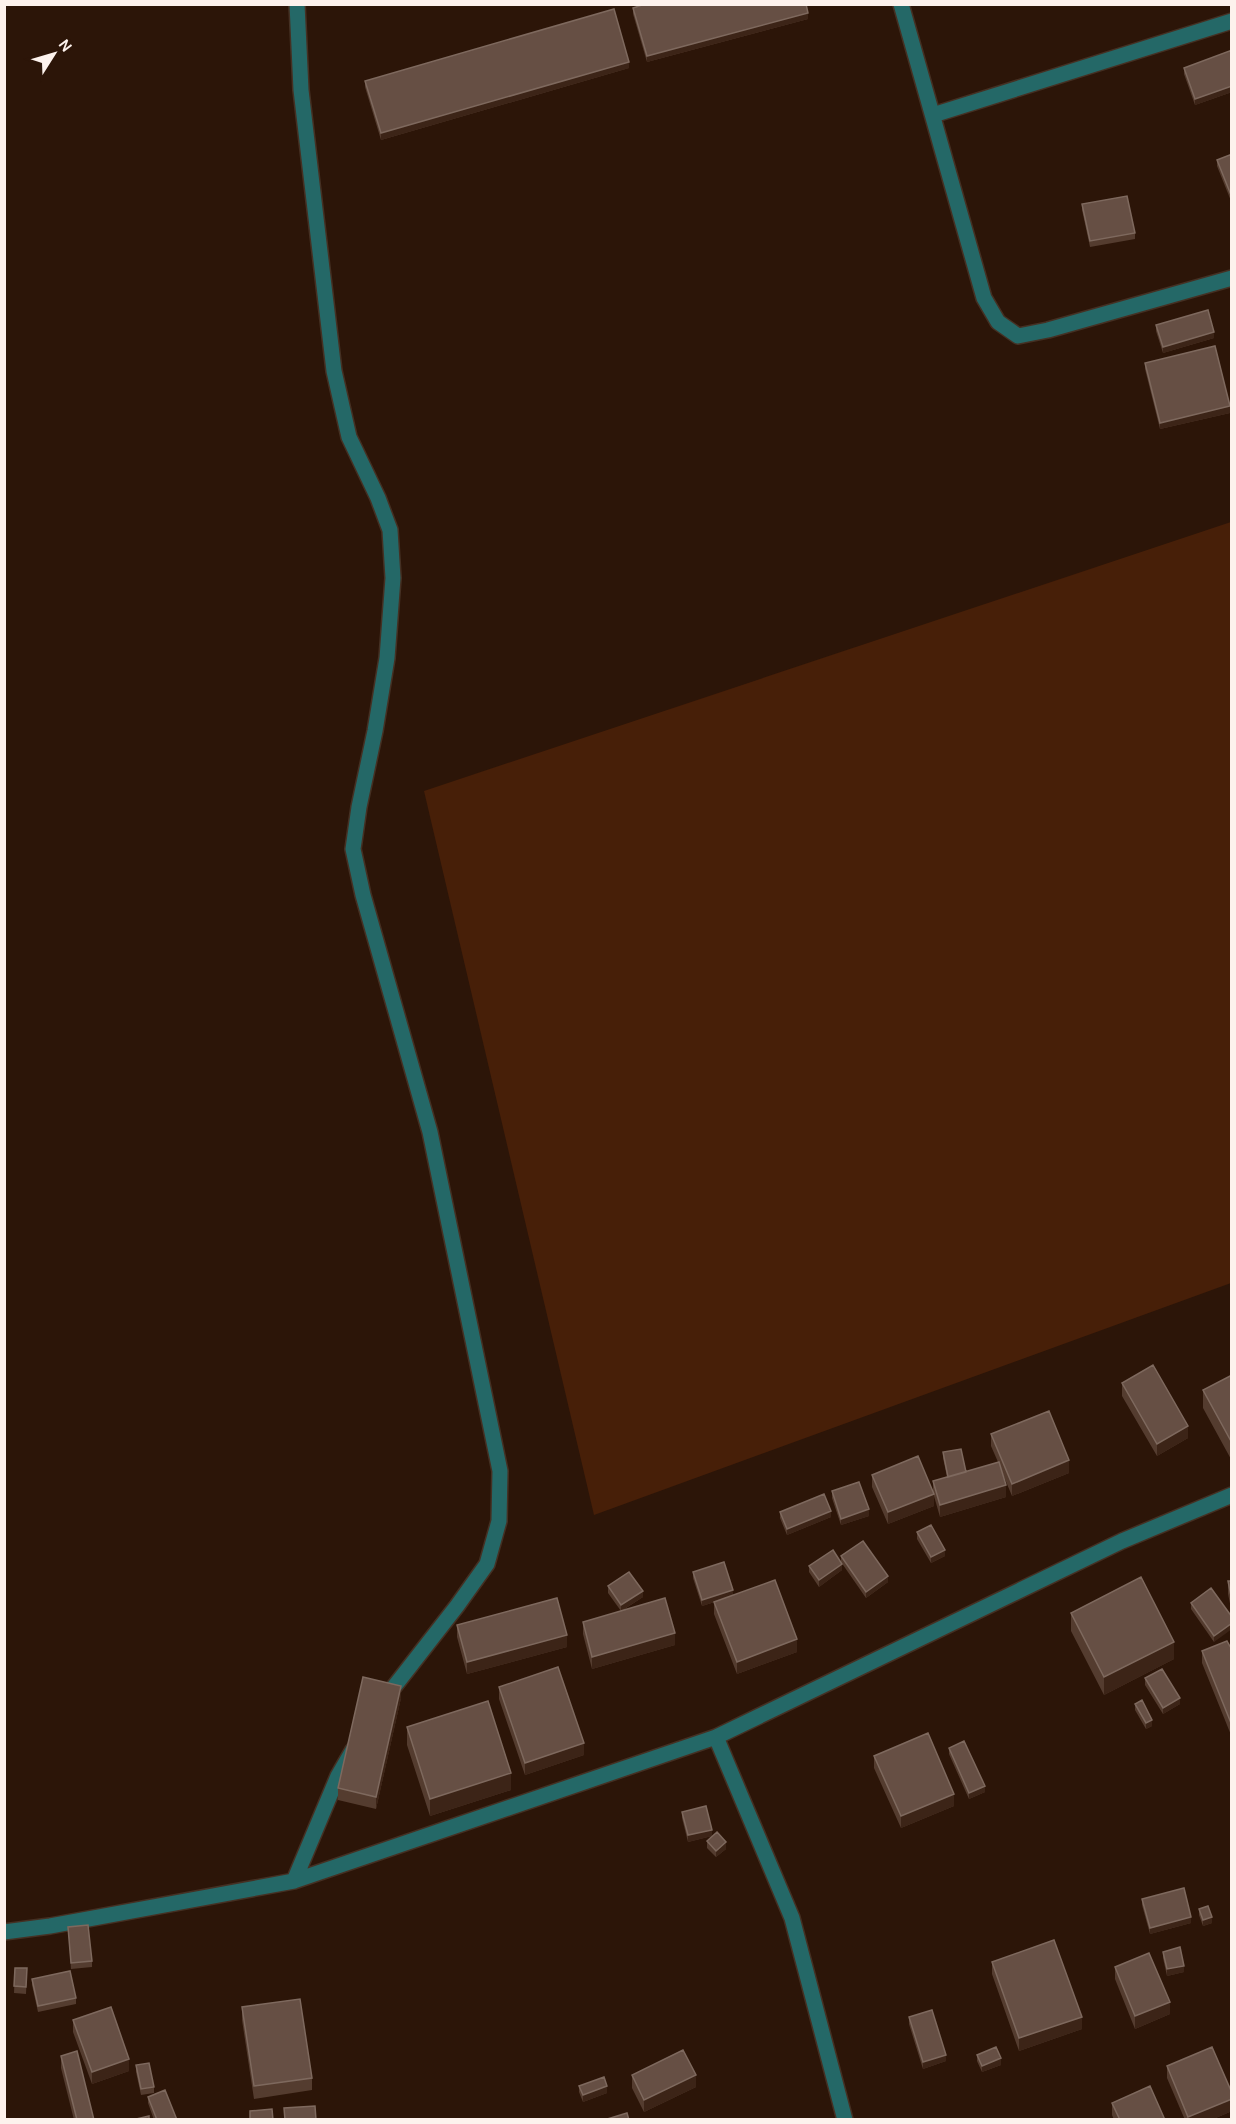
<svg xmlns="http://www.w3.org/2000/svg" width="1236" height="2124" viewBox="0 0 1236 2124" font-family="Karla,sans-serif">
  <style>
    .green { fill: #471f08 }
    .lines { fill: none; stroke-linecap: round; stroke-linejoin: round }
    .minor-casing { stroke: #453023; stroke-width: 18 }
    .minor { stroke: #246867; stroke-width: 15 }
    .wall { fill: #543c2f }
    .shaded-wall { fill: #3c2417 }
    .building { fill: #664f44; stroke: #7e695e; stroke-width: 1.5 }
  </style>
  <rect width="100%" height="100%" fill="#2c1508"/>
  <path class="green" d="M1231,522v761l-637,232 -170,-724z"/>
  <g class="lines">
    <defs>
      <path id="minor" d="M297,4l4,86 33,281 15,66 29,61 12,32 3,48 -6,80 -12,73 -16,76 -6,42 10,46 67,237 70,339 -1,50 -12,43 -30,42 -74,95
        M901,4l83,294 14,24 20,14 30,-6 184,-52
        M933,115l299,-94
        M716,1737l76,181 53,202
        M294,1881l44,-105 15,-26
        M4,1932l46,-6 244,-45 422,-144 406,-196 110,-46"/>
    </defs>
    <use href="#minor" class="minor-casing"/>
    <use href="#minor" class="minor"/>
  </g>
  <path class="wall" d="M633,8l175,11 -161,43 -14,-48z
    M1232,50v42l-37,13 -11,-31v-6z
    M629,68l-248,72 -16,-53v-6z
    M1232,154v47h-1l-14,-35v-6z
    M1082,204l53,29v6l-45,8 -8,-37z
    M1156,325l58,13 -51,15 -7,-22z
    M1145,363l85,50 -70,16 -15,-60z
    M1232,1375v86l-29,-53v-18z
    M1122,1383l66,55 -31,18 -35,-60z
    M991,1434l78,39 -57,23 -10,-24 4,25 -66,20 -6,-21v10l-46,18 -16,-37v-12l61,17v-11l14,-4 -4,-19v-6l23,20 32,-10 -7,-16z
    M832,1491l37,25 -28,9 -9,-27z
    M780,1512l51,5 -44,18 -7,-17z
    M917,1532l28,24 -14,7 -14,-24z
    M841,1556l47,26 -22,16 -25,-36z
    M809,1566l33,4 -23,17 -10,-15z
    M693,1572l40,23 64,57 -60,22 -23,-60v-12l7,-2 -19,6 -9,-28z
    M1228,1581h4v32l-4,-19z
    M608,1586l35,11 -20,13 52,35 -83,24 -9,-35v-12l38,-11 -13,-18z
    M1191,1603l41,14 -18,25 -23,-33z
    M1071,1613l103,46 -70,36 -33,-64z
    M457,1625l110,22 -100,27 -10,-37z
    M1232,1650v85h-1l-29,-72v-12z
    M1145,1678l35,26 -17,10 -18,-29z
    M499,1687l85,68 -59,20 -26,-76z
    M401,1698l-25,111 -38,-9v-12z
    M1135,1704l17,22 -6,3 -11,-19z
    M407,1727l104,63 -81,26 -23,-71z
    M949,1748l36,44 -16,7 -20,-45z
    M874,1756l80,50 -53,22 -27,-60z
    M682,1812l30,24 -24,6 -6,-24z
    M707,1841l19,8 -10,8 -9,-9z
    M1142,1899l49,24 -41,11 -8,-29z
    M1199,1909l13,14 -9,3 -4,-11z
    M68,1927l24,34v6l-21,2z
    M1163,1952l21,20 -17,4 -4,-18z
    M992,1962l90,67 -63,22 -27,-77z
    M1115,1967l55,47 -35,15 -20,-50z
    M15,1968h12l-1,26 -12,-1z
    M32,1979l44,19v6l-38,8 -6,-27z
    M242,2007l70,71v12l-58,9 -12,-79z
    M909,2017l37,44 -23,8 -14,-45z
    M73,2020l56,51 -37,13 -19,-52z
    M977,2055l24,10 -19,7 -5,-11z
    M61,2056l33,64h-20l-13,-52z
    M136,2065l18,22v6l-13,2 -5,-23z
    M1167,2066l65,27v18l-21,9h-26l-18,-42z
    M632,2075l64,12 -52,25 -12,-24z
    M579,2086l28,7 -24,9 -4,-10z
    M148,2097l29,23h-23l-6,-17z
    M1112,2103l53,17h-51l-2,-5z"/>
  <path class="shaded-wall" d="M808,13v6l-161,43v-6z
    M629,62v6l-248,72v-7z
    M1232,86v6l-37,13v-6z
    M1214,332v6l-51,15v-6z
    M1230,406v7l-70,16v-6z
    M1188,1426v12l-31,18v-12z
    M1069,1460v13l-57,23v-12z
    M1006,1485v12l-66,20v-12z
    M934,1494v12l-46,18v-12z
    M869,1509v7l-28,9v-6z
    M831,1511v6l-44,18v-6z
    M945,1550v6l-14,7v-6z
    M842,1564v6l-23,17v-7z
    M888,1576v6l-22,16v-6z
    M733,1590v6l-31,10v-6z
    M643,1591v6l-22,14v-6z
    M1232,1623v6l-18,13v-6z
    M675,1633v12l-83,24v-12z
    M567,1635v12l-100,27v-12z
    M797,1639v13l-60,22v-12z
    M1174,1642v17l-70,36v-18z
    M401,1686v12l-25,111v-12z
    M1180,1698v6l-17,10v-6z
    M1152,1720v6l-6,3v-6z
    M584,1743v12l-59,20v-12z
    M511,1773v17l-81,26v-17z
    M985,1786v6l-16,7v-6z
    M954,1794v12l-53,22v-12z
    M712,1830v6l-24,6v-7z
    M726,1842v7l-10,8v-6z
    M1191,1917v6l-41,11v-6z
    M1212,1917v6l-9,3v-6z
    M1184,1966v6l-17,4v-7z
    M1170,2002v12l-35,15v-13z
    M1082,2017v12l-63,22v-13z
    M946,2055v6l-23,8v-7z
    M1001,2058v7l-19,7v-6z
    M129,2059v12l-37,13v-12z
    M696,2075v12l-52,25v-12z
    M607,2086v7l-24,9v-7z
    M1232,2099v12l-21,9h-23v-3z"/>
  <path class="building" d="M645,4h161l2,9 -161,43 -14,-48z
    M614,9l15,53 -248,71 -16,-52z
    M1232,50v36l-37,13 -11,-31z
    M1232,154v41h-1l-14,-35z
    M1127,196l8,37 -45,8 -8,-37z
    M1208,310l6,22 -51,15 -7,-22z
    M1215,346l15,60 -70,17 -15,-60z
    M1153,1365l35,61 -31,18 -35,-61z
    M1232,1375v68l-29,-53z
    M1049,1411l20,49 -57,24 -21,-50z
    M961,1449l5,23 -18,5 -5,-25z
    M918,1456l16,38 -46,18 -16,-37z
    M999,1462l7,23 -66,20 -7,-24z
    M859,1482l10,27 -28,10 -9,-28z
    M824,1494l7,17 -44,18 -7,-17z
    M931,1525l14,25 -14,7 -14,-25z
    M863,1541l25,35 -22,16 -25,-36z
    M833,1550l9,14 -23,16 -10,-14z
    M724,1562l9,28 -31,10 -9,-28z
    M629,1572l14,19 -22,14 -13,-19z
    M1141,1577l33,65 -70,35 -33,-64z
    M775,1580l22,59 -60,23 -23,-60z
    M1228,1581h4v20z
    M1211,1588l21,29v6l-18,13 -23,-33z
    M557,1598l10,37 -100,27 -10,-37z
    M665,1598l10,35 -83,24 -9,-35z
    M1227,1641l5,9 -1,73 -29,-72z
    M558,1667l26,76 -59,20 -26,-76z
    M1162,1669l18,29 -17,10 -18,-30z
    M363,1677l38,9 -25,111 -38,-9z
    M1142,1700l10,20 -6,3 -11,-19z
    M488,1701l23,72 -81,26 -23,-72z
    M928,1733l26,61 -53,22 -27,-60z
    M964,1741l21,45 -16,7 -20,-45z
    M706,1806l6,24 -24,5 -6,-23z
    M717,1832l9,10 -10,9 -9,-10z
    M1184,1888l7,29 -41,11 -8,-29z
    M1208,1906l4,11 -9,3 -4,-11z
    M88,1925l4,36 -21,2 -3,-36z
    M1054,1940l28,77 -63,21 -27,-76z
    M1180,1947l4,19 -17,3 -4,-17z
    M1149,1953l21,49 -35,14 -20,-49z
    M15,1968h12l-1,19 -12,-1z
    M70,1971l6,27 -38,8 -6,-27z
    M300,1999l12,79 -58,8 -12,-79z
    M111,2007l18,52 -37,13 -19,-52z
    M932,2010l14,45 -23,7 -14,-45z
    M996,2047l5,11 -19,8 -5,-11z
    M1212,2047l20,46v6l-44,18 -21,-51z
    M683,2050l13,25 -52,25 -12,-25z
    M77,2051l17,69h-17l-16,-64z
    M149,2063l5,24 -13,2 -5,-24z
    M604,2077l3,9 -24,9 -4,-9z
    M1150,2086l15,34h-45l-8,-17z
    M165,2090l12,30h-20l-9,-23z
    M315,2106l1,14h-31l-1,-12z
    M272,2109l1,11h-23v-9z
    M627,2113l2,7h-25z
    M149,2116v4h-17z"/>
  <rect width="1236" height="2124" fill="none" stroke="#fdf2ed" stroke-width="12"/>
  <g transform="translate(54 54) rotate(53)" stroke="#2c1508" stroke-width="4.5" paint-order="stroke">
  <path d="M0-4.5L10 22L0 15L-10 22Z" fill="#fdf2ed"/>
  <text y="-9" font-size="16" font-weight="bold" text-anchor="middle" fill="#fdf2ed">N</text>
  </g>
</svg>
